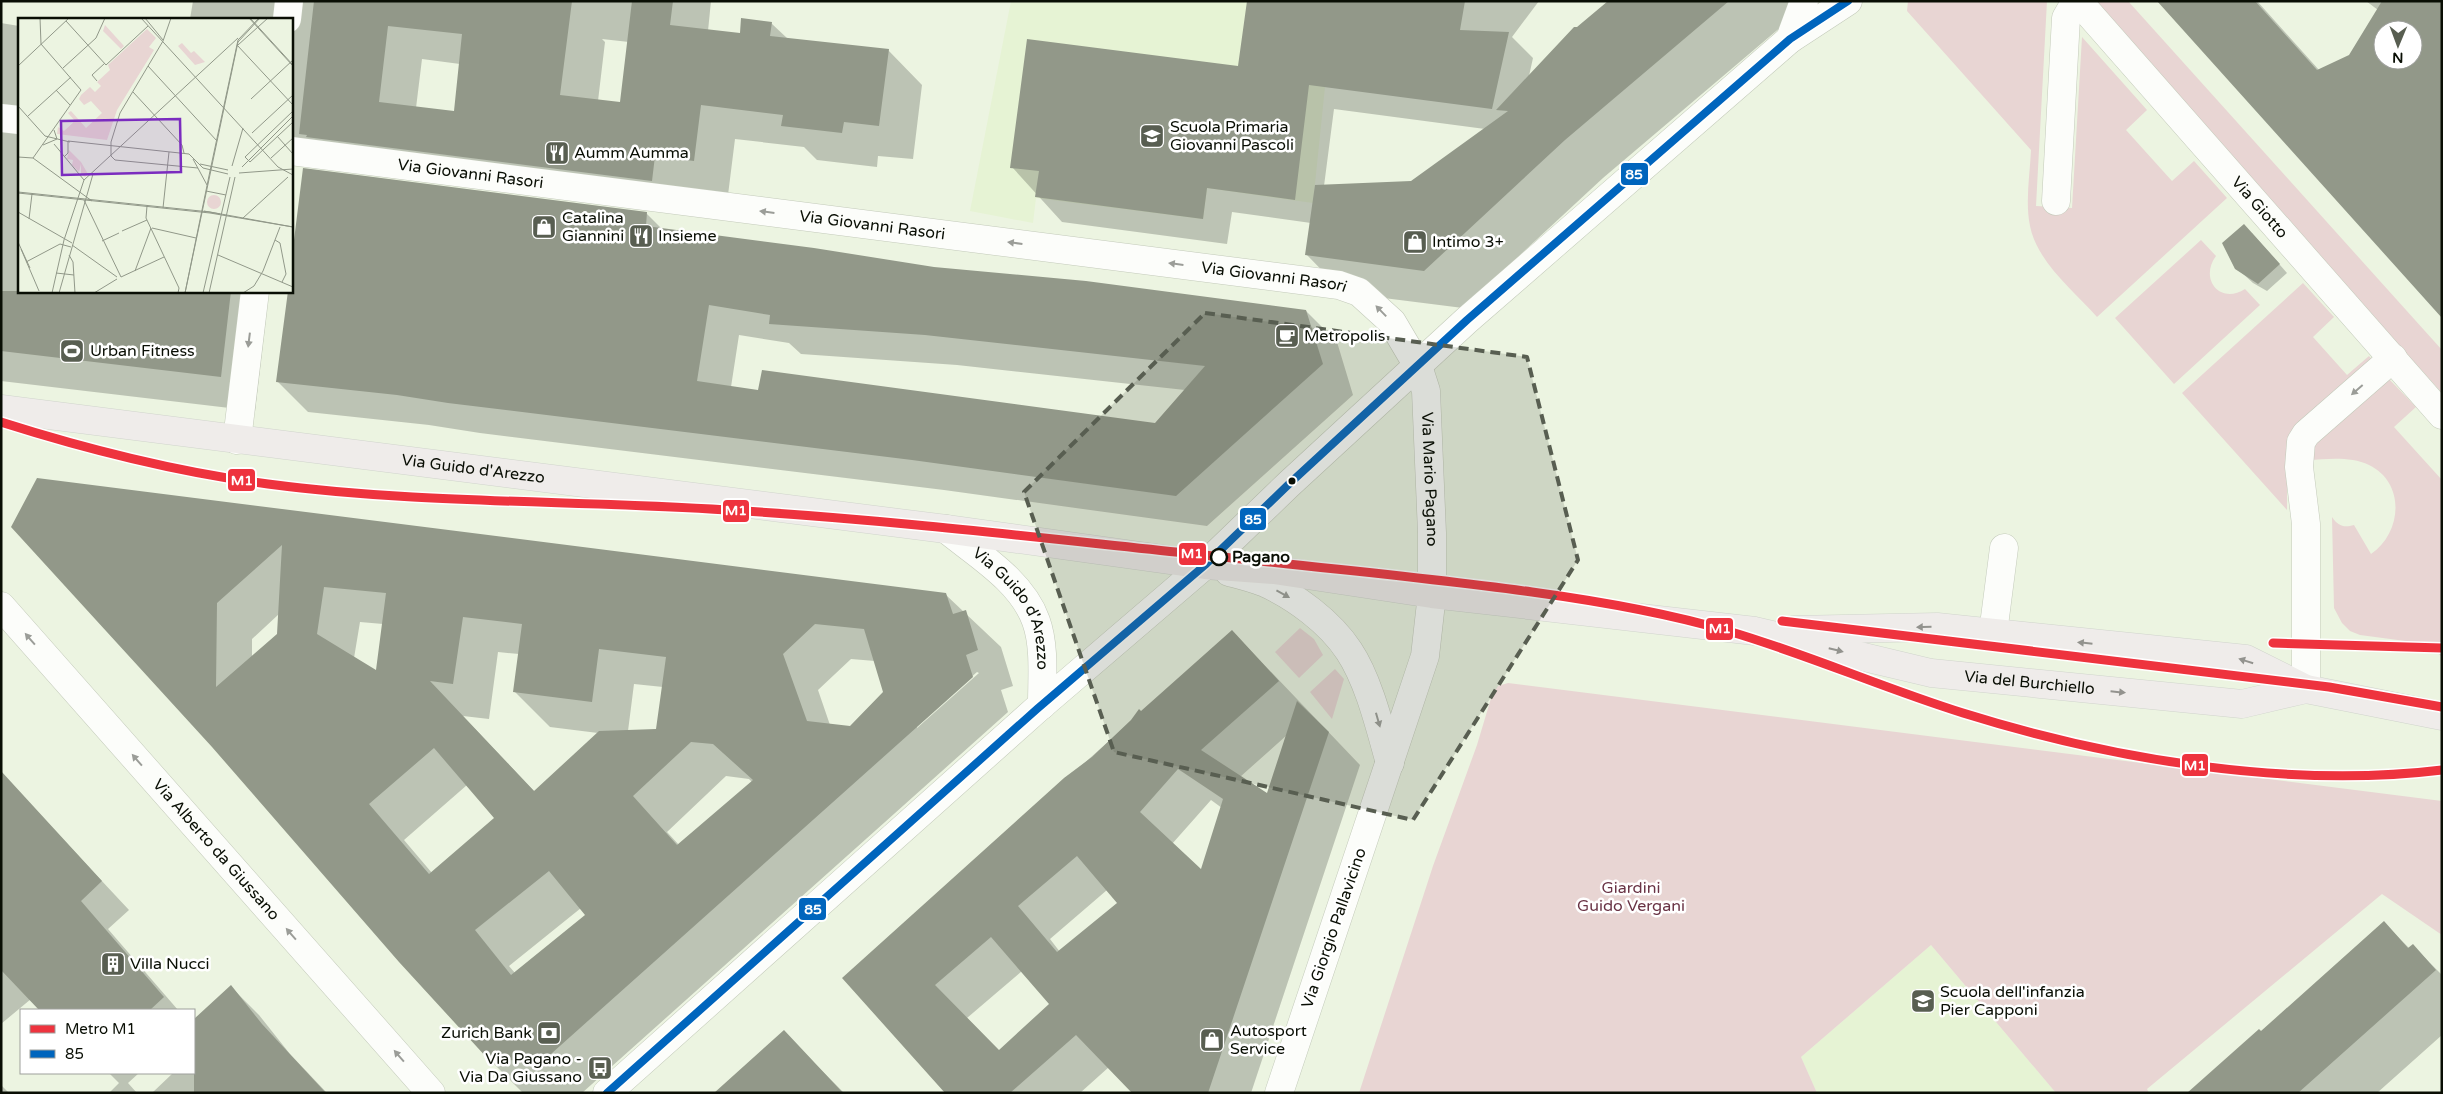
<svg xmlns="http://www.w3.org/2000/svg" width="2443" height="1094" viewBox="0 0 2443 1094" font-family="'Varela Round',sans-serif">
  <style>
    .built { fill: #e6f3d4 }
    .green { fill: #e8d5d3 }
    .shadow { fill: #0003; fill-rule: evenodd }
    .building { fill: #929889; fill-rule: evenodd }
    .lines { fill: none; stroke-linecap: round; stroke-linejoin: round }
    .minor-casing { stroke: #c3caba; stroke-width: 29 }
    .major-casing { stroke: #d0d4cc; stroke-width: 29 }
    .minor { stroke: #fcfdfa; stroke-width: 28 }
    .major { stroke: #efecea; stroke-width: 28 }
    .bus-1-casing { stroke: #fff; stroke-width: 11 }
    .bus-1 { stroke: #0065bd; stroke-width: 8 }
    .metro-1-casing { stroke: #fff; stroke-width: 12 }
    .metro-1 { stroke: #ee333e; stroke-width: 9 }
    .oneway { fill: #9b9d98 }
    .oneway2 { fill: #93938e }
    .marked { fill: #585e51; fill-opacity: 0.2; stroke: #585e51; stroke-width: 4; stroke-dasharray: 10 6; stroke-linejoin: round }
    .bus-dot { fill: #090e04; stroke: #fff; stroke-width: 2 }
    .stop-dot { fill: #fff; stroke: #090e04; stroke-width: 2.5 }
    .labels { text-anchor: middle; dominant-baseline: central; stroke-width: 5; stroke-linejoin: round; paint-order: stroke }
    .poi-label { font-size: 16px; fill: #090e04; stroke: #fff; text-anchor: start }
    .street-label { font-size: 16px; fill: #090e04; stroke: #fff }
    .stop-label { font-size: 16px; font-weight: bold; fill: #090e04; stroke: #fff; text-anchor: start }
    .park-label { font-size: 16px; fill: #693345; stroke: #fff }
    .inset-road { fill: none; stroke: #919889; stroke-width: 1 }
    .view { fill: #7b2cbf; fill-opacity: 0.15; stroke: #7b2cbf; stroke-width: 2.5 }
    .inset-edge { fill: none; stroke: #090e04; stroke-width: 2.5 }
    .line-badge { stroke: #fff; stroke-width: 2 }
    .badge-label { font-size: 14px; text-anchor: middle; font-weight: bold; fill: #fff }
  </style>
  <rect width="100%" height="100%" fill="#ecf4e1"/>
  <path class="built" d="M1011,1h326l-12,86 -12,116 -106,-15 -4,31 -167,-21 -3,25 -63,-12z
    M1931,945l125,148h-239l-16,-36z"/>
  <path class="green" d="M1908,1h139l-11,205 36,2 10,-171 65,73 -21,20 46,51 22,-20 33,37 -130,119c-23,-26 -60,-55 -67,-91 -5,-24 0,-52 1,-76l-124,-139z
    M2089,1h39l314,349v43z
    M2201,240l15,16c-17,23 4,49 29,33l15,16 -86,79 -59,-66z
    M2303,283l31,34 -21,20 34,38 22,-19 4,5 -86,98v51l-105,-117z
    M2387,377l29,30 -22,20 48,53v177l-14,-13 -68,-9 -10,-4 -8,-8 -8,-15 -2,-91c6,9 12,11 22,8l17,29c31,-21 35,-71 -2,-89 -18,-9 -42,-6 -61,-5l4,-15z
    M1300,628l14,11 9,16 -24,23 -24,-26z
    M1335,669l9,10 -12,40 -22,-27z
    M1508,683l934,118v134l-60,-41 -235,195 2,4h-93l-125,-148 -130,112 16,36h-458l74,-227 44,-121 15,-50 6,-9z"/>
  <path class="shadow" d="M193,1h518l-3,30 33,3 30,-11 17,16 100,11 34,35 -9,74 -35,-3 -1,11 -60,-7 -13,-13 -69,-8 -7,56 -437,-32v-144h-101zM602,39l27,3 -8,62 -23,-3 7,-59zM422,59l38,5 -5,48 -39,-4z
    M1248,1h291l-27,36 21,21 -4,18 48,-47 33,-28h195l-3,8 -199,169 -140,130 -119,-15 -38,-39 5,-31 -79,-11 -5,32 -165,-22 -50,-55 227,-100zM1334,109l151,20 -74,53 -87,4z
    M2159,1h98l62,69 31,-14 28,-46 -12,-9h76v316zM2383,30h30v30h-30z
    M1,23l18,3v265h250l-14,120 -254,-30z
    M647,214l16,16 271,38 372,43 31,31 16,53 -146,131 -263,-36 -464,-57 -51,-8 -121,-13 -30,-30 13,-91zM739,335l50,8 12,11 156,11 228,25 -30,34 -395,-33 -29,-4z
    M2252,233l35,40 -20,18 -14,-8 -12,-11z
    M38,480l908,115 55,52 12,39 -12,4 7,22 -426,381h-59l-35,-35zM279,614l-1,21 -26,23v-19zM360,622l23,2 -6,48 -23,-14zM498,652l21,2 -5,37 36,36 48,6 -63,59 -72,-76 26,3zM851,659l24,2 9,31 -34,35 -20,-2 -12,-35zM977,672l2,1 -62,55v-3zM634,684l29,3 -6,44h-29zM726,776l23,3 3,3 -73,63 -12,-13zM467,785l29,33 -64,55 -28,-33zM581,908l6,7 -72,58 -6,-7z
    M1232,631l128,134 -109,328h-117l-25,-26 -29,26h-133l-103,-115zM1287,735l-19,60 -28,-18zM1211,800l11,8 -20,63 -30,-27zM1107,890l11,13 -58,49 -10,-13zM1022,971l29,34 -52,46 -32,-33z
    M14,787l115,123 -21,19 70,81h-137l-10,-11 -30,25v-226z
    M2384,923l26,26 3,-3 29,29v60l-65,58h-188l72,-60z
    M231,987l28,28 31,39 37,39h-175l21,-20h21v-20l4,-4 -4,-5v-23z
    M784,1032l60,61h-129z
    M109,1073h30l-11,10 9,10h-28l10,-10z
    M1,1085l8,8h-8z"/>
  <path class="building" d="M314,1h258l-12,94 60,7 12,-101h41l-3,24 70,8 1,-15 31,4 -2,14 119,13 -10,77 -35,-4 -2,11 -61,-7 2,-11 -82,-10 -7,56 -39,-5 -3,25 -346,-44 1,-2 -8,-1zM388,26l74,8 -8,77 -75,-9z
    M1247,1h218l-5,29 49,2 -17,77 -183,-24 -14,115 -88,-12 -4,31 -168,-22 4,-26 -29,-3 17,-129 211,27z
    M1608,1h121l-164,139 -141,131 -119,-16 10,-70 96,-4 97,-70 -12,-1 78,-83h3z
    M2157,1h98l62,69 32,-15 33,-54h60v317zM2383,30h30v30h-30z
    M303,168l344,44 -1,14 168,22 120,19 152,14 220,29 17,54 -147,132 -264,-36 -464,-57 -51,-8 -121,-13 12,-91h3v-27zM709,305l61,10 -1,9 156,11 280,31 -50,57 -393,-53 -4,20 -61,-9z
    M2244,224l36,40 -22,20 -23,-15 -13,-26z
    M1,291h230l-10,86 -220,-26z
    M37,478l909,115 7,21 13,-4 12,40 -12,5 7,22 -431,385 -54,-3 -89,-97 -187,-215 -201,-220zM282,545l-5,89 -61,53 1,-84zM324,587l62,6 -10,77 -59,-36zM463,617l59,7 -9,68 79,10 7,-53 67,8 -10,72 -57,2 -65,60 -104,-110 23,3zM815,624l49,5 19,63 -33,34 -43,-5 -24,-67zM691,742l22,2 40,36 -76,65 -44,-49zM434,748l60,70 -65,56 -60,-70zM549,871l36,44 -74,60 -36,-45z
    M1232,630l47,51 -78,69 66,43 30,-92 32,31 -121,361h-76l-56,-58 -66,58h-65l-103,-115 222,-200 28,-21 39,-37 8,-11 2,2zM1178,769l45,30 -22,70 -61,-57zM1077,856l40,47 -60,49 -39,-46zM991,937l58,67 -50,46 -64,-65z
    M1,771l101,110 -21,20 83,96 -14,13h-111l-38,-40z
    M2384,921l24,27 5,-4 23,26 -138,123h-111l72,-64 2,2z
    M231,985l31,39 64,69h-132v-74z
    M784,1030l59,63h-129z"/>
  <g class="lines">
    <defs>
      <g id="minor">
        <path id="s1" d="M2078,1l364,414"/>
        <path d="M287,19l2,-18"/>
        <path d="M1790,39l14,-38"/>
        <path d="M1,118l18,2"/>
        <path id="s2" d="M291,151l1048,134 20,7 33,30 26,44 8,25 6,142v61l-7,62 -146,437"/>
        <path d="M2056,201l10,-183 10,-17"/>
        <path d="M237,440l18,-149"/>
        <path id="s3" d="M946,529c32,26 76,52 90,92 9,25 6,57 6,84"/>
        <path d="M1229,572c11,3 23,6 34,10 32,14 67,40 86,69 20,30 31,77 41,112"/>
        <path id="s4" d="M1,606l430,487"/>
        <path d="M1993,633l11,-85"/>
        <path d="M2306,689v-165l-7,-57 2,-25 5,-8 87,-76"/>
        <path d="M607,1093l430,-384 168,-144 84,-81 178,-164 323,-281 58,-38"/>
      </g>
      <g id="major">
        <path id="s5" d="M1,409l945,120 259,36 69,5 158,24 323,37 176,42 311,31 64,-15"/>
        <path d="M1794,630l143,-3 309,32 60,30 136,27"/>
      </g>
    </defs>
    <use href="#minor" class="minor-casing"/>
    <use href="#major" class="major-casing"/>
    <use href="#minor" class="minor"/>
    <use href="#major" class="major"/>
    <defs>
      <path id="bus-1" d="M607,1093l430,-384 168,-144 84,-81 178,-164 323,-281 58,-38"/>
    </defs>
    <use href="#bus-1" class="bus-1-casing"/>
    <use href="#bus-1" class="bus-1"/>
    <defs>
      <path id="metro-1" d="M1,422c88,28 176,50 267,62 152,20 306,16 459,26 154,9 306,27 459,43 115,13 231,23 346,39 66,9 132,20 196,39 79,23 155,57 235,82 147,46 324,76 479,57
        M1782,621l547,66 113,20
        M2273,643l169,5"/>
    </defs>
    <use href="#metro-1" class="metro-1-casing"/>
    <use href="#metro-1" class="metro-1"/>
  </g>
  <defs><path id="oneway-solid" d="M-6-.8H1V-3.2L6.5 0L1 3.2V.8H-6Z" transform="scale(1.25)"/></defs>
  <g class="oneway">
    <use href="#oneway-solid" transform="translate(767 212) rotate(-173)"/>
    <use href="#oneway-solid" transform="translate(1015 243) rotate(-173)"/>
    <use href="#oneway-solid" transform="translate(1176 264) rotate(-173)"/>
    <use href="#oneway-solid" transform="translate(1381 311) rotate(-134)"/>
    <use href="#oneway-solid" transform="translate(249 340) rotate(97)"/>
    <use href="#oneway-solid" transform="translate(2357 390) rotate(139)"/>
    <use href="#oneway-solid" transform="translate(1283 594) rotate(29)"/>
    <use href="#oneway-solid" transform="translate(30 639) rotate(-131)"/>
    <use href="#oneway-solid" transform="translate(1378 720) rotate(74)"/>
    <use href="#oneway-solid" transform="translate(137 760) rotate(-131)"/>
    <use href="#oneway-solid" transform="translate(291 934) rotate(-131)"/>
    <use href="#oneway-solid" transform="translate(399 1056) rotate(-131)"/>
  </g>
  <g class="oneway2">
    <use href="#oneway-solid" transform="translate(1924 627) rotate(179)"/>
    <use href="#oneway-solid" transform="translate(2085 643) rotate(-174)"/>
    <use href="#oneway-solid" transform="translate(1836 650) rotate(14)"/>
    <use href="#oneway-solid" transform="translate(2246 661) rotate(-163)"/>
    <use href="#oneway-solid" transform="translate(2118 692) rotate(6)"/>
  </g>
  <path class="marked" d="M1205,313l322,44 51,203 -165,260 -299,-68 -90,-260z"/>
  <defs>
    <symbol id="school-square" viewBox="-11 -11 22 22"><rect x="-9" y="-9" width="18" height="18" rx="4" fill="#585e51" stroke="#fff"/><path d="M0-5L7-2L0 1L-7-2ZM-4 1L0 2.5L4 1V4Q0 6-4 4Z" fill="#fff"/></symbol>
    <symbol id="restaurant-square" viewBox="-11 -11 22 22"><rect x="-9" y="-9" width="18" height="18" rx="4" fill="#585e51" stroke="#fff"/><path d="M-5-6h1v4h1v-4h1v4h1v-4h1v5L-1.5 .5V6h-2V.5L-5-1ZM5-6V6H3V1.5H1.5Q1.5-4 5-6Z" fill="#fff"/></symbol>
    <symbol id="shop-square" viewBox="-11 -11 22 22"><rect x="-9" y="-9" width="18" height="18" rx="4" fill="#585e51" stroke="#fff"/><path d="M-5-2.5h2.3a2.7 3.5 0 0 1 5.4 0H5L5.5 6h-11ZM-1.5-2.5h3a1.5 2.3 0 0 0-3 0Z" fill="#fff"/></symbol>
    <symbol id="cafe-square" viewBox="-11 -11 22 22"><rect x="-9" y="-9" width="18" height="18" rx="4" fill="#585e51" stroke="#fff"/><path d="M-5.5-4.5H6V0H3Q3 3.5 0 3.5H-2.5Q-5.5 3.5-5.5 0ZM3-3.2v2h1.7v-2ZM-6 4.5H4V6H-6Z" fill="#fff"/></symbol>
    <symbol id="stadium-square" viewBox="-11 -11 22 22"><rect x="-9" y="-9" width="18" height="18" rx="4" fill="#585e51" stroke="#fff"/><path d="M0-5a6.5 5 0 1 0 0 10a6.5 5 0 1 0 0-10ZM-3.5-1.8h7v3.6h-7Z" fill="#fff"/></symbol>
    <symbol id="building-square" viewBox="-11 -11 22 22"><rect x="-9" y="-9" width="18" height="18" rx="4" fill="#585e51" stroke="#fff"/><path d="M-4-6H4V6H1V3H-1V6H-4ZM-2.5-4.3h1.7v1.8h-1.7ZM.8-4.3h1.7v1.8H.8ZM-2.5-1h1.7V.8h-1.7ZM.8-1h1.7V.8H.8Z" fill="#fff"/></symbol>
    <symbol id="bank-square" viewBox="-11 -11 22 22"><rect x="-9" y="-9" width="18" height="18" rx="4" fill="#585e51" stroke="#fff"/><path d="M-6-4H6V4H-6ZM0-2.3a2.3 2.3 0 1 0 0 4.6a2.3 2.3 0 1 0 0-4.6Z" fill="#fff"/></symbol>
    <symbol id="bus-square" viewBox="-11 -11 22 22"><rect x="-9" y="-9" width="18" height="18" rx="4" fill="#585e51" stroke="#fff"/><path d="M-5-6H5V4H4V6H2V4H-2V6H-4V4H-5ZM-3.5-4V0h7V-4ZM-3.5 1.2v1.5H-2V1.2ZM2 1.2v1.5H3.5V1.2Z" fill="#fff"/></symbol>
  </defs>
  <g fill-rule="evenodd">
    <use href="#school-square" x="1138" y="122" width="28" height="28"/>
    <use href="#restaurant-square" x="543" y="139" width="28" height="28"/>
    <use href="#shop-square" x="530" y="213" width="28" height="28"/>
    <use href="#restaurant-square" x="627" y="222" width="28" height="28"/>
    <use href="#shop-square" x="1401" y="228" width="28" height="28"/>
    <use href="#cafe-square" x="1273" y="322" width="28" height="28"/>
    <use href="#stadium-square" x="58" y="337" width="28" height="28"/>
    <use href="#building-square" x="99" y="950" width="28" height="28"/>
    <use href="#school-square" x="1909" y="987" width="28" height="28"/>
    <use href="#bank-square" x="535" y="1019" width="28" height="28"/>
    <use href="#shop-square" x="1198" y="1026" width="28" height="28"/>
    <use href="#bus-square" x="586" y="1054" width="28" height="28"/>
  </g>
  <circle class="bus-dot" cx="1292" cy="481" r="4.5"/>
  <circle class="stop-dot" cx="1219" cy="557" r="8"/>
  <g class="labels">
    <g class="poi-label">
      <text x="1170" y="127">Scuola Primaria<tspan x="1170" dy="18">Giovanni Pascoli</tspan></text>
      <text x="574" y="153">Aumm Aumma</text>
      <text x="562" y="218">Catalina<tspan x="562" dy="18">Giannini</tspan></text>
      <text x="658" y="236">Insieme</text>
      <text x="1432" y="242">Intimo 3+</text>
      <text x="1304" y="336">Metropolis</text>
      <text x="90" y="351">Urban Fitness</text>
      <text x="130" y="964">Villa Nucci</text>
      <text x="1940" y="992">Scuola dell'infanzia<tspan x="1940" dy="18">Pier Capponi</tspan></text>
      <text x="1230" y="1031">Autosport<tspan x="1230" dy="18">Service</tspan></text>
      <text x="532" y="1033" text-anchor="end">Zurich Bank</text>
      <text x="582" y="1059" text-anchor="end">Via Pagano -<tspan x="582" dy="18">Via Da Giussano</tspan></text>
    </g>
    <g class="street-label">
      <text stroke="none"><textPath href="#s2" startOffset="181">Via Giovanni Rasori</textPath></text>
      <text stroke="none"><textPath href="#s1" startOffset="275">Via Giotto</textPath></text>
      <text stroke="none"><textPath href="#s2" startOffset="586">Via Giovanni Rasori</textPath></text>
      <text stroke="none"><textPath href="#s2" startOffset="991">Via Giovanni Rasori</textPath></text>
      <text stroke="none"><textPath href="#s5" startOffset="476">Via Guido d'Arezzo</textPath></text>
      <text stroke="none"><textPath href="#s2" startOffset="1288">Via Mario Pagano</textPath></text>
      <text stroke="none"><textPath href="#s3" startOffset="108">Via Guido d'Arezzo</textPath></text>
      <text stroke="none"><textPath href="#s5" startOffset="2048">Via del Burchiello</textPath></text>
      <text stroke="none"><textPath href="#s4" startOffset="325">Via Alberto da Giussano</textPath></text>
      <text transform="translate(1334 928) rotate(-71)">Via Giorgio Pallavicino</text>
    </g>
    <g class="stop-label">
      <text x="1232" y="557">Pagano</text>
    </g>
    <g class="park-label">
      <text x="1631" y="888">Giardini<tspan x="1631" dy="18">Guido Vergani</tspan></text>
    </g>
  </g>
  <g transform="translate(18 18)">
    <rect width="275" height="275" fill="#ecf4e1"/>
    <path d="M87,7l19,21 -3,3 -18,-18zM129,11l9,9 -7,9 5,3 -37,60 -10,30 -50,-6 1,-7 6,4 11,-10 -7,-8 3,-2 15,17 16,-15 -11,-12 -7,4 -5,-6 2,-4 9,-8 5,5 6,-6 -4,-4 13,-12 -2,-5zM164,25l9,10 3,-2 11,11 -10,3 -17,-19zM51,132l12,12 7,12 -3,3 -4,-3v-10l-2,8 -7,-7 1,-5 -6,-1zM189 184a7 7 0 1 1 14 0a7 7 0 1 1-14 0Z" fill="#e8d5d3"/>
    <path class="inset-road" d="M123,0l137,149 15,8M127,0l18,22M231,0l44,48M232,0l43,47M48,3l40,44 42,-39M219,27l56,60M220,27l30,-27M0,48l51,-48M130,48l69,75M45,50l33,-30 9,-20M79,63l-5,-6 13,-12M38,72l14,15M115,74l49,53 2,8M233,81l42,-39M0,88l27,30 25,6M10,98l43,-39M234,115l41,-38M259,118l16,18M50,123l121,13 14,14 25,6M36,126l30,36M25,127l14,-6 -3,-9M93,138v-14l9,-29 43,-72 8,-23M93,138l4,4 83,8M0,139l15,1M46,139l4,-4v-12M15,140l48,-68 -40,-46 -1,-26M15,140l59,43M253,140l22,-20M175,141l14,26M229,141l-2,-2 48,-46M229,141l3,3 43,-40M182,146l28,6M214,148l11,-38M224,149l51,-51M192,153l28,-131 21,-22M221,155l54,-4M188,173l20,4M0,174l192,20 83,15M0,175l192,20 83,14M66,182l37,77M129,188l-1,12 33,70 -1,5M145,190l6,-56M186,193l16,3M0,194l54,31M225,200l45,-41M11,201l3,-25M134,210l44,10M104,213l25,-11M257,222l5,3 6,31 -4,8M84,223l17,-8M0,224l12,26M54,227l45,32M3,231l18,42M51,237l4,7 2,31M200,237l75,32M8,244l34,-18 11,3M117,253l16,-43M38,255l18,2M103,259l43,-20M34,275l12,-53 20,-60 154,-142M41,275l34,-119M76,275l23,-14M167,275l25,-122M167,275l53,-251 22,-24M185,275l27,-116M191,275l26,-116M225,275l11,-7 9,-15 17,-44"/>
    <path class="view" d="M162,101l1,53 -119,3 -1,-54z"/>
    <rect width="275" height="275" class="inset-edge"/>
  </g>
  <g class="line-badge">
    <rect x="1620" y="162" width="29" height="24" rx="5" fill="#0065bd"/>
    <rect x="227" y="468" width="29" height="24" rx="5" fill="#ee333e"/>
    <rect x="722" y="499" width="28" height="24" rx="5" fill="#ee333e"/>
    <rect x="1239" y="507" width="28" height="24" rx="5" fill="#0065bd"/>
    <rect x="1178" y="542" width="29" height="24" rx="5" fill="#ee333e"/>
    <rect x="1705" y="617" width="29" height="24" rx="5" fill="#ee333e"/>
    <rect x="2181" y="753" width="28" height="24" rx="5" fill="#ee333e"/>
    <rect x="798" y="897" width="29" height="24" rx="5" fill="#0065bd"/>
  </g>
  <g class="badge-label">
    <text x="1634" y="179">85</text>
    <text x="242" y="485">M1</text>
    <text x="736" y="515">M1</text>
    <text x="1253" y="524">85</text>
    <text x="1192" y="558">M1</text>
    <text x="1720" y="633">M1</text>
    <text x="2195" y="770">M1</text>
    <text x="813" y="914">85</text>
  </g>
  <rect width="2443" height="1094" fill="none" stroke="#090e04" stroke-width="5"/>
  <rect x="20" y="1009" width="175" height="65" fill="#ffffff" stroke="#9d9f9b"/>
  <rect x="30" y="1025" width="25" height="8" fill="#ee333e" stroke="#9d9f9b"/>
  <text x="65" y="1034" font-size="15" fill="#090e04">Metro M1</text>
  <rect x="30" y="1050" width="25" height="8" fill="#0065bd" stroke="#9d9f9b"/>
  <text x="65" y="1059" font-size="15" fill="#090e04">85</text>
  <g transform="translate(2398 45) rotate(181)"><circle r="24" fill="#ffffff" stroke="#9d9f9b"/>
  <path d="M0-4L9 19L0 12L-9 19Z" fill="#585e51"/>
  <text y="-8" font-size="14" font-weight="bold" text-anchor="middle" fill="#090e04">N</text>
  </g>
</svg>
